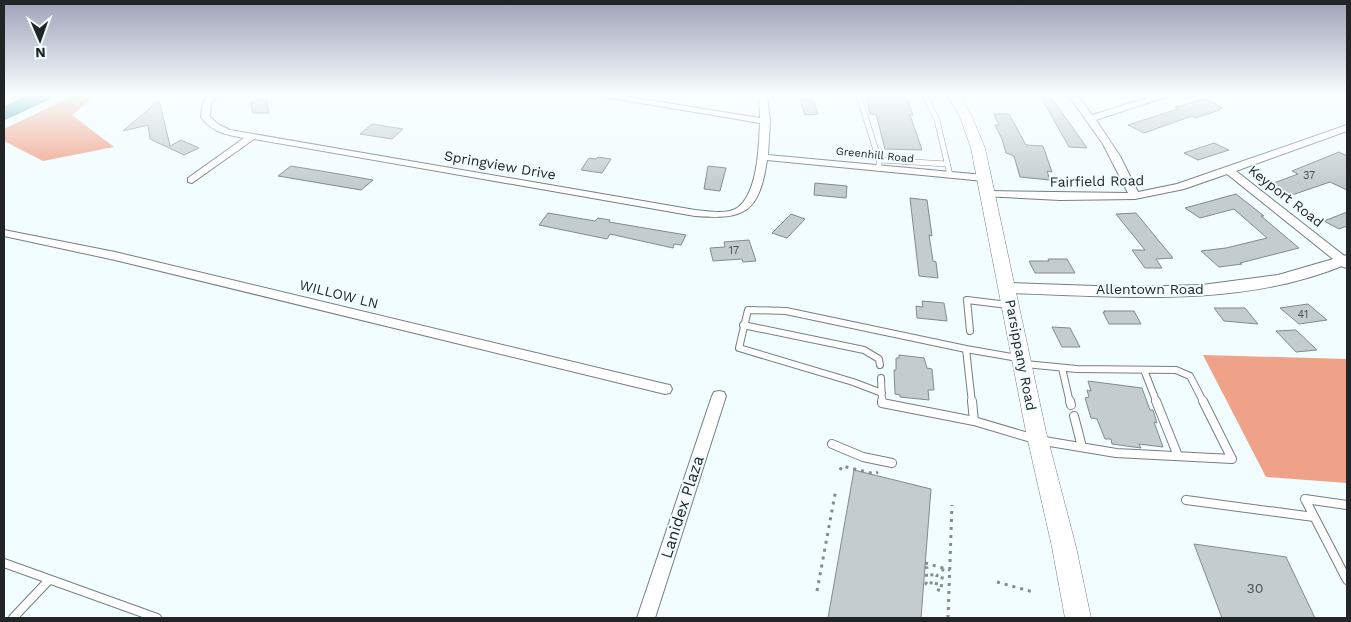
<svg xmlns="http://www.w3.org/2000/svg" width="1351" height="622" viewBox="0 0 1351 622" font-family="'Work Sans',sans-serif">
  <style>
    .forest { fill: #efa288 }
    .building { fill: #c3cdcf; stroke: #818b8c }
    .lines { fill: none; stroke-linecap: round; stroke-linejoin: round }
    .service-far2-casing { stroke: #757f81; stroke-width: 6 }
    .service-far1-casing { stroke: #757f81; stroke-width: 8 }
    .service-casing { stroke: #757f81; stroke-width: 10 }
    .minor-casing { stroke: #757f81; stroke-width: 2 }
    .tertiary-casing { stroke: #757f81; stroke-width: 2 }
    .secondary-casing { stroke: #757f81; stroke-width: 1 }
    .motorway-casing { stroke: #347781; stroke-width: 2 }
    .path { stroke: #858c8d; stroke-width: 3; stroke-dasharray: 3 5; stroke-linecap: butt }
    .service-far2 { stroke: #fff; stroke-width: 5 }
    .service-far1 { stroke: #fff; stroke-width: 6 }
    .service { stroke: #fff; stroke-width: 8 }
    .minor { fill: #fff; fill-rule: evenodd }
    .tertiary { fill: #fff; fill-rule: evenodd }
    .secondary { fill: #fff; fill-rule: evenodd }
    .motorway { fill: #3ea3b3; fill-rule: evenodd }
    .labels { text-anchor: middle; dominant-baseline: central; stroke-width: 4; stroke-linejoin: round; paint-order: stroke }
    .far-street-label { font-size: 11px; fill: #212525; stroke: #f2fdff }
    .number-label { font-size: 11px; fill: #4a4f50 }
    .street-label { font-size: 14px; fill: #212525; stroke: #f2fdff }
    .near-number-label { font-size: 14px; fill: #4a4f50 }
    .near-street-label { font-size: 16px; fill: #212525; stroke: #f2fdff }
  </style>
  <rect width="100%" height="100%" fill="#f2fdff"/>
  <path class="forest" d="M73,96h22l-23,19 42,32 -71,14 -37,-19 -2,1v-14z
    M1203,355l144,4v124l-81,-6z"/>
  <path class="building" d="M866,96h40l7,19h-3l12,35 -37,-1 -9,-35h-6z
    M1046,96h4l37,52 -18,-1 -27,-48z
    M266,99l3,14h-16l-3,-11z
    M1205,99l18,9 -5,1 2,1 -25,8 -3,-2 -48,17 -16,-8 50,-16 -3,-2z
    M159,100l11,46 11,-6 18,8 -15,7 -34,-16 -2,-14 -25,6z
    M800,100h13l5,14 -13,1z
    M994,114h15l17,31 17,1 9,26 -5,-1 3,9 -30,-3 -6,-21 -8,-3 -4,-14 -7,-14h4z
    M372,124l31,5 -11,10 -32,-5z
    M1214,143l15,7 -31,10 -14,-7z
    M1339,152l8,4v34l-17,-8 -38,13 -21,-11 27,-10 -6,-3z
    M598,157l13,2 -9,14 -21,-3 8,-12 7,1z
    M291,166l48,8 34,6 -12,10 -83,-14z
    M708,166l18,2 -6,23 -16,-2z
    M815,183l32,3 -1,12 -32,-3z
    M1236,194l28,22h-3l38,32 -59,15 2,1 -23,3 -18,-16 25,-3 41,-10 -33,-29 -34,9 -15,-10z
    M910,198l17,2 5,36 -3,-1 4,26 3,1 2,16 -19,-2z
    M1347,212v14l-8,3 -15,-8z
    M548,213l47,8 3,-3 12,2 -1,2 77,13 -5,10 -7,-1 -1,4 -63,-14 -3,5 -68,-14z
    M1136,213l37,45 -17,1 6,9h-17l-13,-18h13l-29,-36z
    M791,214l14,5 -18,19 -15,-5z
    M749,240l7,21 -13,1 -1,-3 -29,2 -3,-13 15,-1 -1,-5z
    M1048,259h19l8,14h-40l-6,-12h20z
    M922,301l22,2 3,18 -30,-3 -1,-12 7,1z
    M1308,304l19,16 -28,4 -19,-16z
    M1214,308h31l13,16 -34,-3z
    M1104,311h30l7,13h-32l-6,-12h2z
    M1052,327l18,1 10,19h-18z
    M1296,330l21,20 -21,2 -20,-21z
    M899,355l25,3 3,10 5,1 2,21h-6l1,10 -29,-3v-2l-5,-1 -1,-24h2v-12h3z
    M1088,381l54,7 8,22h3l4,13 -3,-1 9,25 -24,-3 2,4 -29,-4 -1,-5h-6l-8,-20 -6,-1 -6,-20 4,-1 -2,-7 4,1z
    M854,470l77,19 -10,129h-93z
    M1194,544l92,13 29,61h-93z"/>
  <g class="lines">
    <defs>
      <path id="service-far2" d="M859,96l20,64
        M925,96l12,24 13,55
        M879,168v-8l68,4"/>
      <path id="service-far1" d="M743,325l121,25 15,9 1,6
        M970,331l-3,-31 41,5
        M1025,364l52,5 99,1 14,6 14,27
        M1062,368l8,35
        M1144,370l13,33
        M881,378l1,25
        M882,393l-29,-11 -114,-34 9,-38 38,1 180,38
        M972,403l-6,-54 52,9"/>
      <path id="service" d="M882,401v2l92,18
        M972,401l2,20 64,19 78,13 116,6 -29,-58
        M1070,401l1,4
        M1156,401l22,55
        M1074,416l8,31
        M832,444l31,13 29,6
        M1305,499l42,81
        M1305,499l42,6
        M1186,500l128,17
        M4,563l153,55
        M13,618l36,-38"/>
      <path id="minor" d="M208,96h9l-6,7 -1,14 8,7 12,6 465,80c12,1 31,5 42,-2 21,-14 22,-63 23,-85l-161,-27h24l137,22 -1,-22h8l3,25 -2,34 216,20 5,3 -5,3 -217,-21c-8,52 -21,60 -72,56l-441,-77 -62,44 -4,-1v-4l56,-40c-17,-3 -33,-6 -43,-21l2,-14z
        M1069,96h9l14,19 62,-19h14l-72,24 24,36 18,36 39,-8 170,-59v6l-111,40 111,87v10l-4,-1 -116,-93 -43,15 -49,10 -75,1 -77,-4 -1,-2 1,-2 4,-1 141,2 -25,-49z
        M4,230l111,22 550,132 5,1 2,4 -2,4 -5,1 -550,-134 -111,-24z
        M719,391l5,1 2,4 -71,222h-18l75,-222 2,-4z"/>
      <path id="tertiary" d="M1347,255v9c-106,45 -227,32 -339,29l-5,-2 -2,-3 2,-3 5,-2 116,4 78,-2 76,-10z"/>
      <path id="secondary" d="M948,96h12l12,21 13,31 61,284 30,115 15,71h-26l-13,-71 -26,-115 -55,-284 -11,-31z"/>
      <path id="motorway" d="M29,96h21l-2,3 -44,20v-11z"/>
    </defs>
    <use href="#service-far2" class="service-far2-casing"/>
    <use href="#service-far1" class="service-far1-casing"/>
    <use href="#service" class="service-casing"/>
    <use href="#minor" class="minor-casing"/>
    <use href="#tertiary" class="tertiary-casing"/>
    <use href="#secondary" class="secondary-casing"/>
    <use href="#motorway" class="motorway-casing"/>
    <path class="path" d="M840,470l2,-4 33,8 3,-2
      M925,563l25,7
      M925,567l2,1 -1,16 5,1 1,-12 5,2 -1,14 5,2 2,-23
      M997,582l36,10
      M817,591l19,-102
      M948,618l4,-113"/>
    <use href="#service-far2" class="service-far2"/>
    <use href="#service-far1" class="service-far1"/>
    <use href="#service" class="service"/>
    <use href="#minor" class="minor"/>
    <use href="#tertiary" class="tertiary"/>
    <use href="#secondary" class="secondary"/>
    <use href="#motorway" class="motorway"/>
  </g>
  <linearGradient id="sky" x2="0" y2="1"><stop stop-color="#9fa2b8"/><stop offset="0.52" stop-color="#f9feff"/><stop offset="1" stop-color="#f9feff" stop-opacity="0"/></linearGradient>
  <rect width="1351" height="183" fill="url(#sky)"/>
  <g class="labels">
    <g class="far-street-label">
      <text transform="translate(875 155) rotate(6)">Greenhill Road</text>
    </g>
    <g class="number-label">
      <text x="1309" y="175">37</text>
      <text x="734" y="250">17</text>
      <text x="1303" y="314">41</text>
    </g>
    <g class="street-label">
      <text transform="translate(500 165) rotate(10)">Springview Drive</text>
      <text transform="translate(1097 181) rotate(-1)">Fairfield Road</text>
      <text transform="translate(1286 196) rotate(38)">Keyport Road</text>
      <text x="1150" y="289">Allentown Road</text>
      <text transform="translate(339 294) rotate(14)">WILLOW LN</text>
      <text transform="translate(1021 355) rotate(79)">Parsippany Road</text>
    </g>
    <g class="near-number-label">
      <text x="1255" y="588">30</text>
    </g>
    <g class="near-street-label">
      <text transform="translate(682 507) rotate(-72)">Lanidex Plaza</text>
    </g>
  </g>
  <rect width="1351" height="622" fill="none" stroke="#212525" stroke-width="10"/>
  <g transform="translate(40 40) rotate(178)" stroke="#f2fdff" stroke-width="4" paint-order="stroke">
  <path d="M0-4L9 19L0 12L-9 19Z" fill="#212525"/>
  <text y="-8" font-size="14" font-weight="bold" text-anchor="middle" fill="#212525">N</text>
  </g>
</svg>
